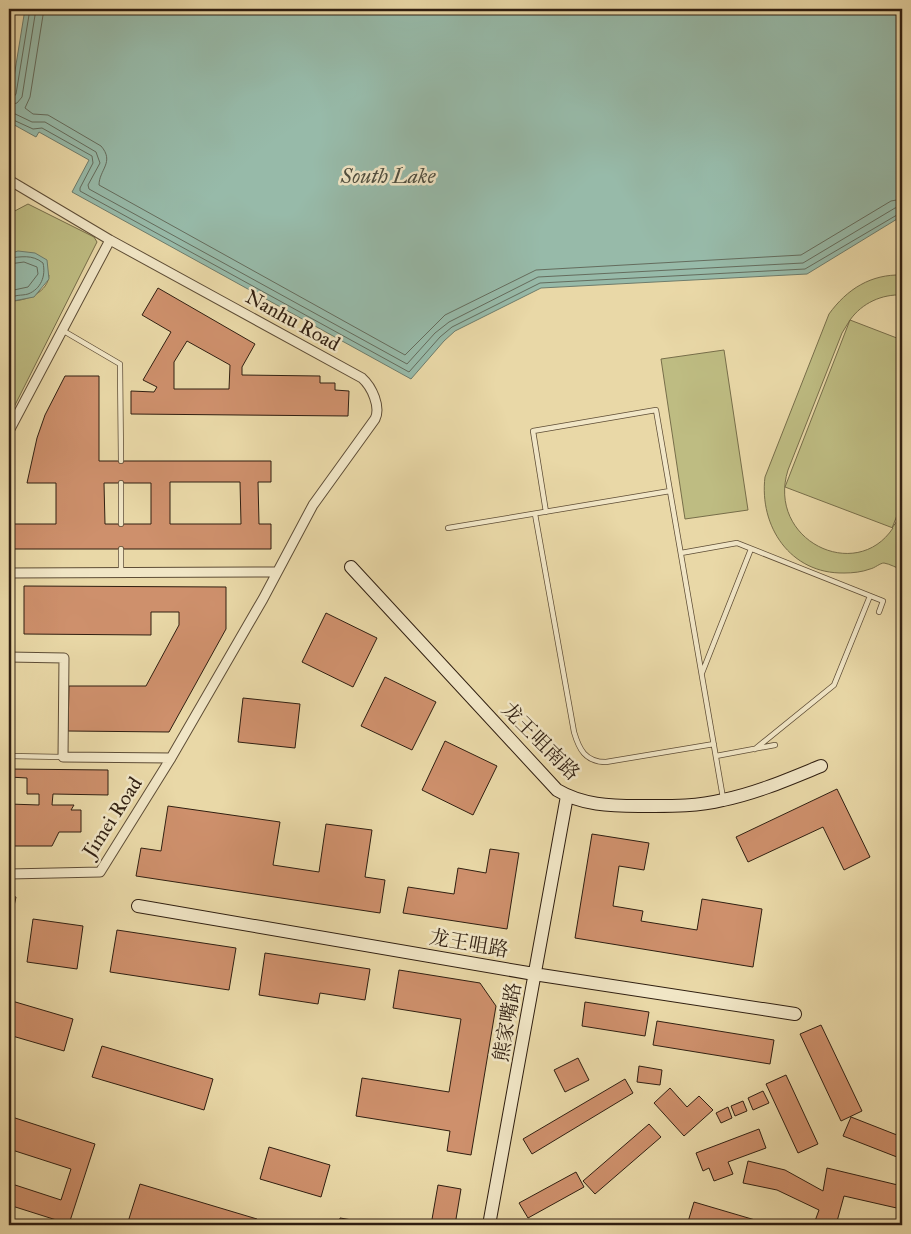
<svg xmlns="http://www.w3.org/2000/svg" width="911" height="1234" viewBox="0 0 911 1234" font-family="'IM FELL Great Primer','Noto Serif SC',serif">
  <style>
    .green { fill: #bebc82; stroke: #776e4a; fill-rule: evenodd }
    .water { fill: #97baa9; stroke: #6e7c6c }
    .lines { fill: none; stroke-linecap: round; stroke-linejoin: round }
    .shore { stroke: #646c5d; stroke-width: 1 }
    .building { fill: #ce906c; stroke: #301f11; fill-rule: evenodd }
    .lane-casing { stroke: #5e4d36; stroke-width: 6 }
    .street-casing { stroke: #5e4d36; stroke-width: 11 }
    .secondary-casing { stroke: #301f11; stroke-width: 14 }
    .lane { stroke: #f1e6c6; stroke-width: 4.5 }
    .street { stroke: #f1e6c6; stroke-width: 9 }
    .secondary { stroke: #f1e6c6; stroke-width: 12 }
    .labels { text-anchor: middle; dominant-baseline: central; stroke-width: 5; stroke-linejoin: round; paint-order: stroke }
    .street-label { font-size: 20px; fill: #301f11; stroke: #f1e6c6 }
    .water-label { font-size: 21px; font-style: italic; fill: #4f4e3f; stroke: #f1e6c6 }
  </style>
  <rect width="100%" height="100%" fill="#e9d8a7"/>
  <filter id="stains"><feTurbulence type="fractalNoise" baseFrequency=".004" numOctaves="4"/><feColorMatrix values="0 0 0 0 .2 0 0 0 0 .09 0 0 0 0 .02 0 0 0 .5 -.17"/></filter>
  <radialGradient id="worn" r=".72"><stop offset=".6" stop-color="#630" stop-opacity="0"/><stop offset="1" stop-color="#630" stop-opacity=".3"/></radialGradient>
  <path class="green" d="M28,204l66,33 3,5 -88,175v-101l4,-15c15,-1 35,-9 36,-26l-40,-21v-40z
    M902,275v20c-20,-1 -40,8 -52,25l52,20v163l-10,25 10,-14v56c-5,-2 -12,-6 -18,-7 -4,0 -9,5 -14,6 -8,3 -17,4 -26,4 -54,1 -85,-47 -79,-96l64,-163c18,-25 42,-40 73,-39zM850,320l-65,167 108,41c-37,56 -127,12 -105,-58l54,-137z
    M724,350l24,160 -63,9 -24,-160z"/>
  <path class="water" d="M25,9h877v207l-95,58 -266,14 -86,43 -11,10 -33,38 -339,-187 17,-32 -50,-28 -3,5 -27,-15v-14z
    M18,251l17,2 12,7 2,19 -15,18 -21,4 -4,15v-62z"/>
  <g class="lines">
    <path class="shore" d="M44,9l-14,88 -5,11 8,6 15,1 53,31c14,16 -2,24 -2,39l306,170 40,-40 91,-45 265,-15 90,-54 11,-2
      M9,99l4,-1 3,-4 14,-85
      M9,105l8,-2 5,-6 14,-88
      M9,111l23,11h13l51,30 4,11 -12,22 1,4 318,175 28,-31 14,-11 89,-45 265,-14 92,-55 7,-2
      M9,118l24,11 9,-1 50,28 1,7 -13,25v3l329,181 31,-35 12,-10 88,-44 265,-14 97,-57
      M9,258c12,-1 23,-4 34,5 3,13 -2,26 -15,31 -7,2 -13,0 -19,5
      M9,264l15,-2 13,5 1,7 -10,13 -19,4"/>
  </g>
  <path class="building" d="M158,288l97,56 -13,23v8l78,1v7h15v7l14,1 -1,25 -217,-2v-23l23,1 3,-5 -14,-7 28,-48 -29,-17zM187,341l43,24 -1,24h-55v-27z
    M65,376h34v85h172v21h-13l1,42h12v25h-260v-25h45v-41h-29l10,-45 8,-23zM170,482h70l1,42h-71zM104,483h47v41h-46z
    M24,586l202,1v42l-57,103 -101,-1 1,-45h77l33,-61v-13h-28v23l-127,-1z
    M326,613l51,25 -24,49 -51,-25z
    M385,677l51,25 -24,48 -51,-24z
    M243,698l57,6 -5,44 -57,-6z
    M445,741l52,25 -24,49 -51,-25z
    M9,769l99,1v25l-55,-1 -1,11h22l-3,5h10v22h-22l-7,14h-43v-42l30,1v-11h-12v-16l-18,-1z
    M837,789l33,68 -26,13 -21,-43 -75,35 -12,-25z
    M168,806l112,16 -7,43 46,7 7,-48 46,6 -7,47 20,3 -5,33 -244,-37 5,-28 20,3z
    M592,834l57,9 -5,27 -25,-4 -6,40 30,5 -2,10 56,9 5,-31 60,10 -9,58 -178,-29z
    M490,849l29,4 -12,76 -104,-16 5,-26 46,7 4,-26 28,5z
    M9,895l7,2 -5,23h-2z
    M33,919l50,7 -6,43 -50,-7z
    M117,930l119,18 -7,42 -119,-18z
    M265,953l105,16 -5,31 -45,-7 -2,11 -59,-9z
    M399,970l81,13 16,23 -25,149 -24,-4 3,-20 -94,-15 6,-38 87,14 12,-73 -68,-11z
    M12,1001l61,18 -9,32 -55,-16v-24z
    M585,1002l64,10 -4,24 -63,-10z
    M657,1021l117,19 -4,24 -117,-19z
    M821,1025l41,86 -21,10 -41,-87z
    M102,1046l111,33 -9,31 -112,-33z
    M578,1058l11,22 -24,12 -11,-22z
    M639,1066l23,4 -2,15 -23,-3z
    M786,1075l32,69 -20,9 -32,-69z
    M625,1079l8,14 -101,61 -9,-15z
    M670,1088l17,19 12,-11 14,14 -29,26 -30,-33z
    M763,1091l6,12 -16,7 -5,-12z
    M743,1101l4,10 -12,5 -4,-10z
    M728,1107l4,11 -11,5 -5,-10z
    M9,1116l86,28 -26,80 -60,-19v-22l52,17 10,-31 -62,-20z
    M851,1117l51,20v22l-59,-23z
    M649,1124l12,13 -66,57 -12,-13z
    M759,1129l7,19 -38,14 5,12 -19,7 -5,-13 -6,3 -7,-18z
    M269,1147l61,18 -9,32 -61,-18z
    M748,1161l37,9 38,21 4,-23 75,18 -1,23 -57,-13 -8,29 -21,-4 4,-11 -42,-20 -34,-7z
    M576,1172l8,15 -56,31 -9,-15z
    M140,1184l117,35 -2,6h-128z
    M438,1185l23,4 -6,36h-24z
    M694,1202l78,23h-85z
    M340,1218l42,7h-43z"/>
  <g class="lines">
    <defs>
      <path id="lane" d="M62,330l58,34 1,97
        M121,483v41
        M546,512l-13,-81 123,-21 67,388
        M535,514l39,218c5,17 11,30 32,30l108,-18
        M448,528l222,-37
        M121,549v23
        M681,553l56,-10 146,58 -4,11
        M702,673l49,-124
        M755,749l79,-64 36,-89
        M9,756l54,1
        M716,756l59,-11"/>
      <path id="street" d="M9,180l101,60 252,138c10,9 19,29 13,41l-62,86 -50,94 -92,159 -71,114 -91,2
        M9,431l101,-191
        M9,573l268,-1
        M9,657l55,1 -1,99 108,1"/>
      <path id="secondary" d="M351,567l206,223c25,15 53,16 82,16 28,0 56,1 84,-6 34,-7 66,-21 98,-34
        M138,906l396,68 261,40
        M489,1225l78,-429"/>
    </defs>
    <use href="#lane" class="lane-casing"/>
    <use href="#street" class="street-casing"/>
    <use href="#secondary" class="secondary-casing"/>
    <use href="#lane" class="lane"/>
    <use href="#street" class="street"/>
    <use href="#secondary" class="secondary"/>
  </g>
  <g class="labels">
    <g class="street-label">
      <text transform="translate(293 320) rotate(29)">Nanhu Road</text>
      <text transform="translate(541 741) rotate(45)">龙王咀南路</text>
      <text transform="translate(112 817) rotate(-57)">Jimei Road</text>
      <text transform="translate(469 943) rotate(10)">龙王咀路</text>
      <text transform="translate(507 1022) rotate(-80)">熊家嘴路</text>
    </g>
    <g class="water-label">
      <text x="388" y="176">South Lake</text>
    </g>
  </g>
  <rect width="911" height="1234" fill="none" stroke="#e9d8a7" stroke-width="30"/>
  <rect x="10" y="10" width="891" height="1214" fill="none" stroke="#301f11" stroke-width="2.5"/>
  <rect x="15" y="15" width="881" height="1204" fill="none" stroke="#301f11"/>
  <rect width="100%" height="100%" filter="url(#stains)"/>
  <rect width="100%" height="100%" fill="url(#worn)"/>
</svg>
